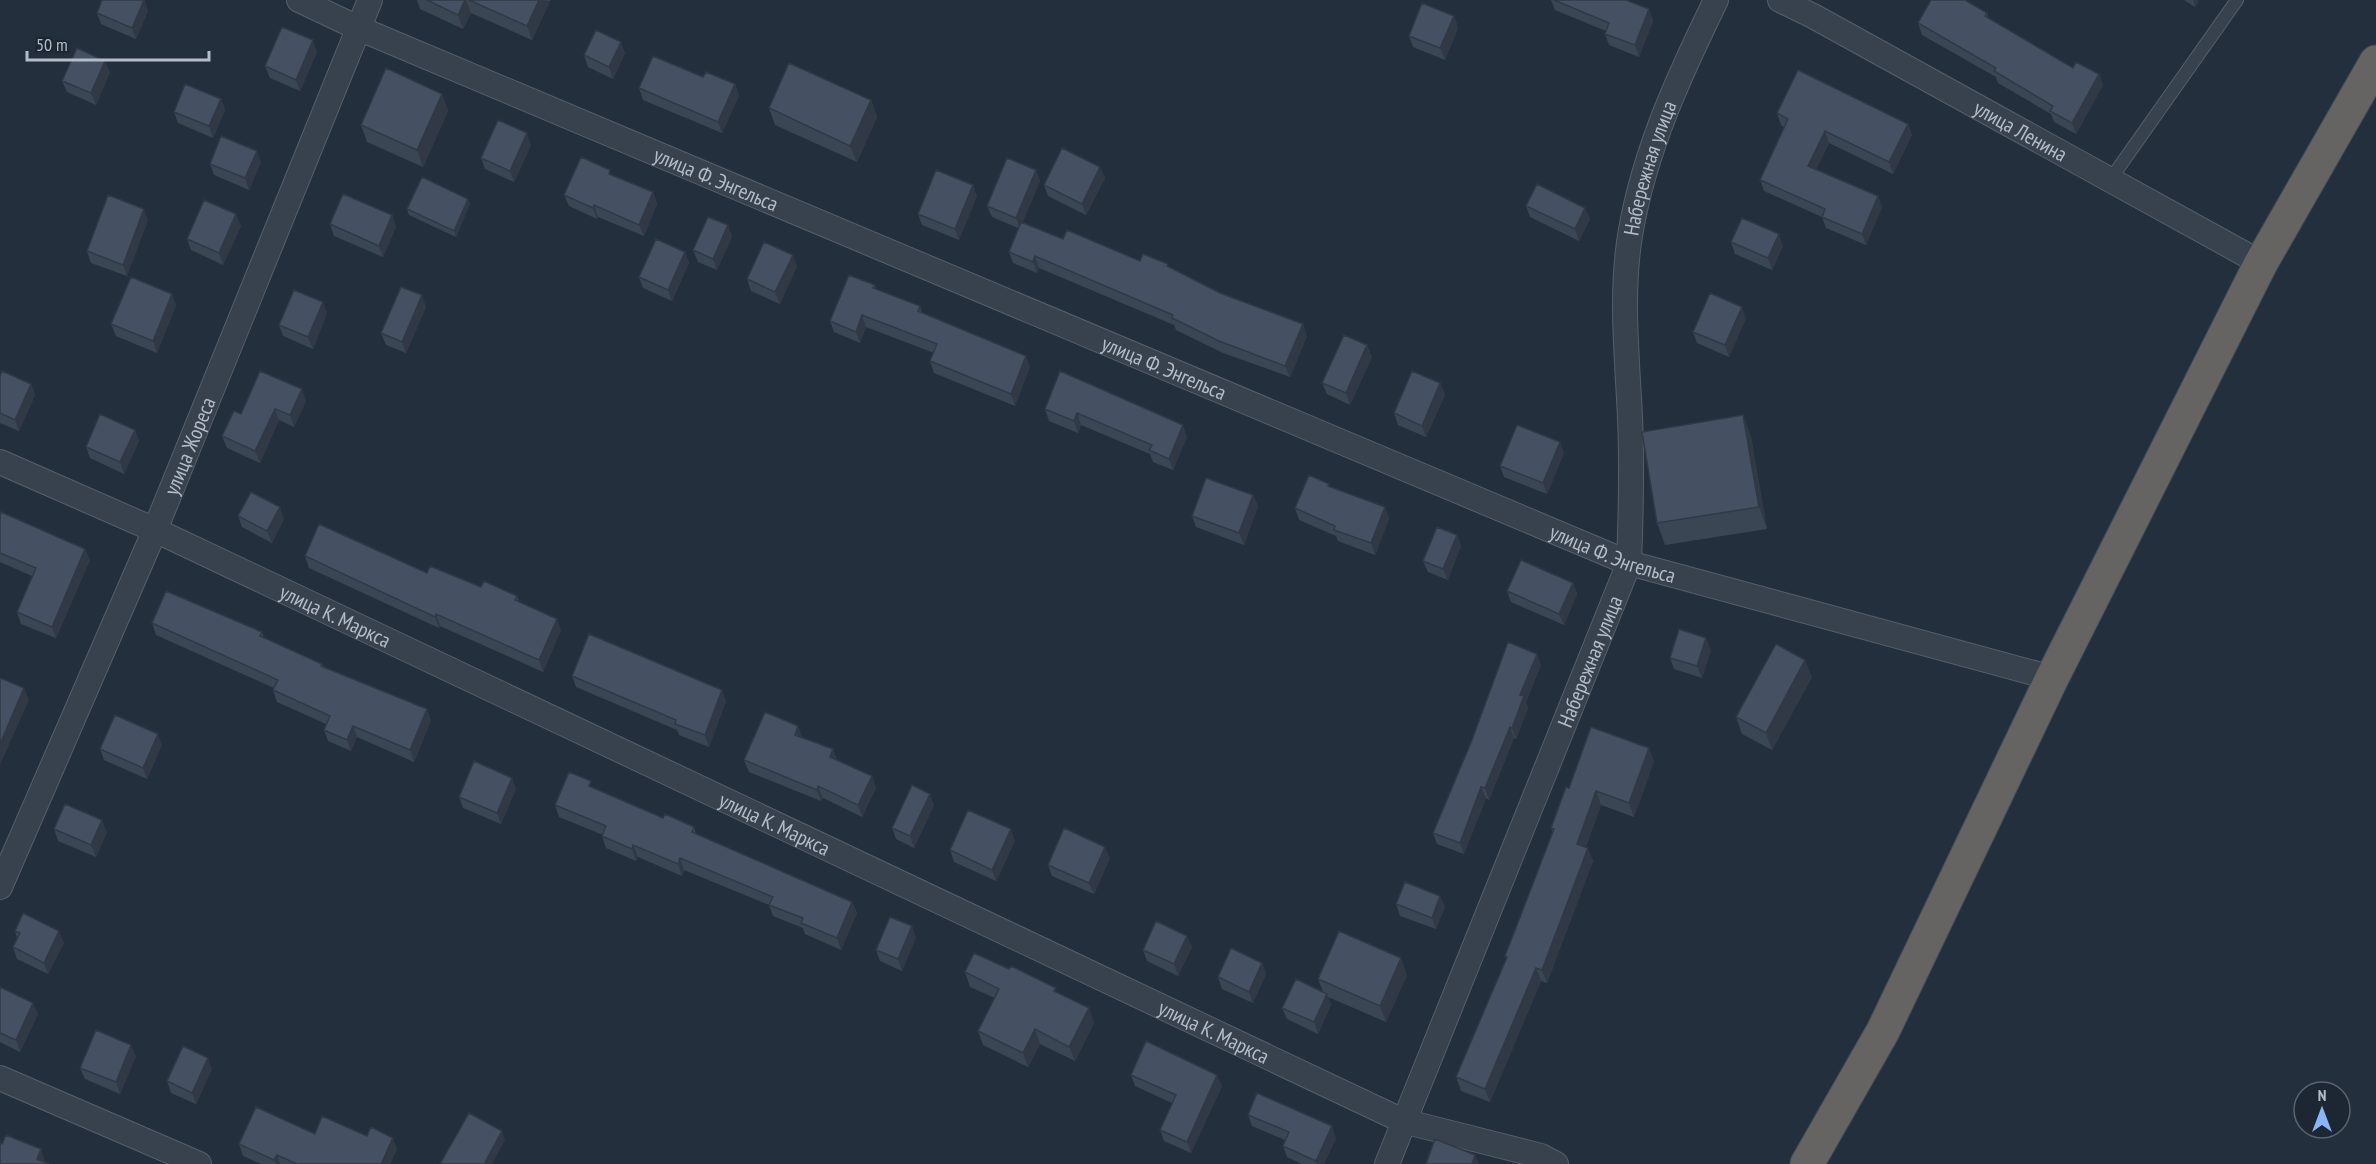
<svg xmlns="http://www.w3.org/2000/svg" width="2376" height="1164" viewBox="0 0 2376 1164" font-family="'PT Sans Narrow',sans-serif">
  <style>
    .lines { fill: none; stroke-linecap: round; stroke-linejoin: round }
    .service-casing { stroke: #565f6c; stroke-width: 14 }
    .minor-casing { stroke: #565f6c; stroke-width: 26 }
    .trunk-casing { stroke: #434c59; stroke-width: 35 }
    .service { stroke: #38414e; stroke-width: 12 }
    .minor { stroke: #38414e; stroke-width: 24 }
    .trunk { stroke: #656462; stroke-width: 33 }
    .wall { fill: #3b4654 }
    .shaded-wall { fill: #303945 }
    .building { fill: #455162; stroke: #303945; stroke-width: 1.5 }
    .labels { text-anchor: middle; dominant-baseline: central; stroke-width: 4.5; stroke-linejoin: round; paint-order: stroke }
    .street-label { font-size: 21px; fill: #b4bcc9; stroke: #1d2633 }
  </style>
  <rect width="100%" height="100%" fill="#242f3e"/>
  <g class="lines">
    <defs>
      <path id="service" d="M2110,180l127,-180"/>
      <g id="minor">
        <path id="s1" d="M299,0l59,28 1271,535 423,115"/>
        <path id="s2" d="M1780,0l33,16 448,247"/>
        <path id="s3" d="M0,462l155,68 1248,591 138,35 15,8"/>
        <path id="s4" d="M0,887l155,-357 215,-530"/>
        <path d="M0,1078l199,86"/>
        <path id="s5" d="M1387,1164l242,-601c2,-49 3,-97 1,-146 -3,-62 -10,-126 1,-187 14,-81 49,-156 85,-230"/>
      </g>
      <path id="trunk" d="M1807,1164l76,-133 169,-353 209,-415 115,-201"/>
    </defs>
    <use href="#service" class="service-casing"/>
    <use href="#minor" class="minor-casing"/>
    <use href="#trunk" class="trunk-casing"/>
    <use href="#service" class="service"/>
    <use href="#minor" class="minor"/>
    <use href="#trunk" class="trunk"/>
  </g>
  <path class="wall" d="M102,0h42l4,11 -12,28 -35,-15 -4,-11z
    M417,0h133v1l-18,39 -61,-27 -8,16 -43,-20z
    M1551,0h75l23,9 4,12 -14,36 -30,-12 -4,-11 1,-3 -51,-21z
    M2184,0h15l-4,7z
    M1987,13l2,6 84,49 26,6 4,11 -27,49 -22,-12 -3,-8 -53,-31 -2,-6 -74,-42 -4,-12z
    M1454,16l4,12 -13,32 -32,-13 -4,-11z
    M317,52l-17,39 -30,-13 -5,-12z
    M625,53l-12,26 -25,-12 -4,-12z
    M110,72l-14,33 -29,-13 -5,-11z
    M703,77l32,7 4,12 -17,37 -79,-33 -4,-12z
    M442,94l6,17 -25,56 -56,-25 -6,-17z
    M221,99l4,11 -12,28 -35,-15 -4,-11z
    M871,100l6,17 -20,45 -82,-37 -6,-17z
    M1777,113l131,11 4,11 -19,39 -64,-31 -13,27 62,26 4,11 -16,38 -40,-17 -4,-11 -58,-26 -4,-11 24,-53 -3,-2z
    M531,145l-17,37 -29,-13 -4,-11z
    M261,162l-12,28 -35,-15 -4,-11z
    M1100,167l5,11 -19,37 -38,-19 -4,-11z
    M1036,170l4,11 -18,42 41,16 77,22 29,6 138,69 -17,41 -67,-24 -47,-23 -2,-5 -135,-57 -2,5 -24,-10 -4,-11 9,-24 -26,-11 -5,-11z
    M612,175l41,17 4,12 -13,32 -46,-19 -1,2 -28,-13 -5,-11z
    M977,196l-18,44 -37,-15 -4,-11z
    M468,199l2,5 -14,33 -47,-22 -2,-6z
    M1526,206l59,2 5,11 -11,22 -49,-24z
    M392,215l4,12 -13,30 -49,-21 -4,-12z
    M148,220l-21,56 -36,-13 -4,-12z
    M728,225l4,12 -15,33 -19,-8 -5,-12z
    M241,226l-18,39 -32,-15 -4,-11z
    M1731,242l52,4 -11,24 -37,-16z
    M685,252l4,11 -17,38 -29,-13 -4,-11z
    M797,266l-17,38 -29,-13 -4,-12z
    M875,285l1,5 44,16 2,7 108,54 -15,39 -81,-33 -4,-12 4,-8 -68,-26 -6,16 -26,-11 -4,-11z
    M172,294l4,11 -19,48 -41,-17 -5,-12z
    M426,307l-20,46 -20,-8 -5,-12z
    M327,313l-14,36 -30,-13 -4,-11z
    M1746,318l-17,39 -32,-14 -4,-11z
    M1367,345l5,12 -22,48 -23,-11 -5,-11z
    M1060,371l127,66 -14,33 -20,-8 -3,-8 -69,-29 -3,8 -29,-12 -4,-12z
    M0,376l31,8 4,11 -16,36 -19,-8z
    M1440,383l5,12 -19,42 -28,-12 -4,-12z
    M306,401l-12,26 -15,-7 -19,43 -33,-15 -5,-12 19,-22z
    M1743,415l8,22 16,92 -102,16 -8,-22z
    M135,430l4,11 -15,33 -34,-16 -4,-11z
    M1560,442l4,11 -17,41 -43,-17 -4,-11z
    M1329,484l1,3 55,20 4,12 -14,36 -37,-14 -2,-5 -37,-16 -4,-12z
    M1253,495l5,11 -14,39 -48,-18 -4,-11z
    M0,515l90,45 -34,78 -35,-14 -4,-12 15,-36 -32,-14z
    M238,516l46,3 -12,24 -30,-16z
    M1457,535l4,11 -13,34 -20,-8 -5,-11z
    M305,556l176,31 36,9 2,6 42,28 -18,42 -103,-46 -1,2 -130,-60z
    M1573,583l4,11 -13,31 -53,-23 -4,-11z
    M152,623l110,9 2,6 58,26 2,3 107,53 -17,42 -57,-25 -6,14 -23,-10 -4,-11 2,-6 -49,-22 -4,-12 1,-2 -118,-53z
    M1711,650l-9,28 -28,-9 -4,-11z
    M1541,665l-15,37 2,6 -12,31 -2,-1 -25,62 -3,-2 -22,56 -27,-10 -4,-11 39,-93z
    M572,676l154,25 -17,46 -30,-12 -2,-5 -101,-43z
    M1812,677l-40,73 -30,-16 -6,-17z
    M802,738l31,11 4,11 35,16 4,12 -14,29 -39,-19 -2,3 -72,-29 -5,-12z
    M162,745l-15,34 -43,-19 -4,-11z
    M1654,761l-20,56 -33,-12 -15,42 7,14 -46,122 -6,-2 -51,121 -29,-11 -5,-14 50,-117 -1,-4 48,-123 -2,-5 18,-40z
    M512,778l4,11 -15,35 -38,-16 -4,-11z
    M594,788l69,30 31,9 2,7 156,68 5,11 -16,37 -36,-16 -2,-6 -30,-12 -4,-11 -85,-35 -2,6 -44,-19 -2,4 -30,-13 -4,-12 1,-1 -44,-18 -4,-12z
    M934,805l-20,43 -18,-9 -4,-11z
    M54,829l53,3 -11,25 -38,-16z
    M1015,841l-19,40 -42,-19 -4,-12z
    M1110,858l-16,36 -42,-18 -4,-11z
    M1396,904l49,3 -9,22 -36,-13z
    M15,931l49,12 -16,31 -31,-15 -4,-12 4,-9z
    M916,937l-14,34 -22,-10 -4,-11z
    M1192,947l-14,29 -31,-15 -4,-11z
    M1262,963l4,11 -13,29 -31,-14 -4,-12z
    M965,972l93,21 31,15 5,15 -19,38 -35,-17 -12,23 -45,-22 -5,-14 17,-33 -25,-11z
    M1407,975l-21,47 -58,-25 3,8 -13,29 -31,-15 -5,-11 41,-16 -5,-13z
    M0,987l38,27 -18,38 -20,-10z
    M136,1056l-16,38 -35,-15 -5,-11z
    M212,1069l-16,35 -25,-11 -4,-12z
    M1131,1075l91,11 -31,67 -27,-12 -4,-11 12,-27 -37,-17z
    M1248,1115l88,23 -12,26h-22l-15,-7 -4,-11 2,-6 -33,-14z
    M315,1134l82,15 -7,15h-129l-18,-8 -4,-12z"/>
  <path class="shaded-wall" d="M144,0l4,11 -12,28 -4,-11z
    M465,0h1l5,13 -8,16 -5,-14z
    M539,0l11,1 -18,39 -5,-14z
    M2193,0h6l-4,7z
    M1649,9l4,12 -14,36 -4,-12z
    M1454,16l4,12 -13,32 -5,-12z
    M313,40l4,12 -17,39 -4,-11z
    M621,42l4,11 -12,26 -4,-12z
    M105,61l5,11 -14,33 -5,-12z
    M2099,74l4,11 -27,49 -4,-11z
    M735,84l4,12 -17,37 -4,-11z
    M442,94l6,17 -25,56 -6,-17z
    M221,99l4,11 -12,28 -4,-12z
    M871,100l6,17 -20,45 -7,-16z
    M1908,124l4,11 -19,39 -4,-12z
    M1825,131l4,12 -17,35 -4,-12z
    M527,133l4,12 -17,37 -4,-11z
    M257,151l4,11 -12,28 -4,-12z
    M1100,167l5,11 -19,37 -4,-11z
    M1036,170l4,11 -20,48 -4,-11z
    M973,185l4,11 -18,44 -4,-11z
    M653,192l4,12 -13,32 -5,-11z
    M1878,196l4,11 -16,38 -4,-11z
    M468,199l2,5 -14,33 -2,-6z
    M594,205l4,12 -1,2 -4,-11z
    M1585,208l5,11 -11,22 -4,-12z
    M144,209l4,11 -21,56 -4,-11z
    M236,214l5,12 -18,39 -4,-12z
    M392,215l4,12 -13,30 -4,-11z
    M728,225l4,12 -15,33 -4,-11z
    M1779,234l4,12 -11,24 -4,-12z
    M685,252l4,11 -17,38 -4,-11z
    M793,255l4,11 -17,38 -5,-12z
    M1035,256l4,12 -2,5 -4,-11z
    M172,294l4,11 -19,48 -4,-12z
    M422,295l4,12 -20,46 -4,-11z
    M323,302l4,11 -14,36 -5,-12z
    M1742,307l4,11 -17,39 -4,-12z
    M862,315l4,12 -6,16 -4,-11z
    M1303,324l4,12 -17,41 -5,-11z
    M1367,345l5,12 -22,48 -4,-12z
    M1026,356l4,11 -15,39 -4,-12z
    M1440,383l5,12 -19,42 -4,-11z
    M31,384l4,11 -16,36 -4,-11z
    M302,389l4,12 -12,26 -4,-12z
    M275,409l4,11 -19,43 -5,-12z
    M1077,413l4,12 -3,8 -4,-12z
    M1743,415l8,22 16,92 -8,-22z
    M1183,425l4,12 -14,33 -4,-11z
    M135,430l4,11 -15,33 -4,-12z
    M1560,442l4,11 -17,41 -4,-11z
    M1253,495l5,11 -14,39 -5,-12z
    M280,507l4,12 -12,24 -5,-12z
    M1385,507l4,12 -14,36 -4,-12z
    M1457,535l4,11 -13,34 -5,-11z
    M85,549l5,11 -34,78 -4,-11z
    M1573,583l4,11 -13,31 -5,-11z
    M436,614l4,12 -1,2 -4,-11z
    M557,619l4,11 -18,42 -4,-12z
    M1706,638l5,12 -9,28 -5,-12z
    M1537,654l4,11 -15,37 2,6 -12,31 -4,-11 8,-33z
    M1805,660l7,17 -40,73 -6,-17z
    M24,688l5,12 -29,65v-21z
    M722,690l4,11 -17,46 -4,-12z
    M427,709l4,11 -17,42 -4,-12z
    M353,726l4,11 -6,14 -4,-11z
    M798,726l5,12 -8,-3z
    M1510,727l4,11 -25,62 -4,-12z
    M158,734l4,11 -15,34 -4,-11z
    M1649,748l5,13 -20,56 -5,-14z
    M833,749l4,12 -7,-4z
    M872,776l4,12 -14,29 -4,-12z
    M512,778l4,11 -15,35 -4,-11z
    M818,786l5,12 -2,3 -4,-11z
    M1481,787l5,11 -22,56 -4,-11z
    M1596,791l5,14 -19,52 -5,-13z
    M930,794l4,11 -20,43 -4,-12z
    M102,820l5,12 -11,25 -5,-12z
    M1011,829l4,12 -19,40 -4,-11z
    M633,845l5,12 -2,4 -4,-12z
    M1105,847l5,11 -16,36 -5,-11z
    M1588,848l5,13 -46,122 -5,-13z
    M680,858l4,12 -2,6 -4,-12z
    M1440,896l5,11 -9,22 -4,-11z
    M852,902l5,11 -16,37 -4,-12z
    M912,926l4,11 -14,34 -4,-12z
    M59,931l5,12 -16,31 -4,-11z
    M1187,936l5,11 -14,29 -4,-12z
    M1401,958l6,17 -21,47 -6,-16z
    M1262,963l4,11 -13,29 -4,-11z
    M1536,968l5,13 -51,121 -5,-13z
    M1327,994l4,11 -13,29 -4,-12z
    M33,1003l5,11 -18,38 -4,-12z
    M1089,1008l5,15 -19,38 -6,-14z
    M1035,1029l5,15 -12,23 -5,-14z
    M131,1045l5,11 -16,38 -4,-12z
    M208,1058l4,11 -16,35 -4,-11z
    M1217,1075l5,11 -31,67 -4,-11z
    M1332,1126l4,12 -12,26h-7l-1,-3z
    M502,1131l3,9 -13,24h-8z
    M393,1138l4,11 -7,15h-9z
    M41,1149l4,12 -1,3 -7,-5z
    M277,1155l3,9h-4l-2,-4z
    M1475,1155l4,9h-7z"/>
  <path class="building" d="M102,0h42l-12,28 -35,-15z
    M427,0h38l-7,15z
    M469,0h70l-12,26z
    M1554,0h72l23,9 -14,36 -30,-11 4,-11z
    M1931,0h34l22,13 -2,3 88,52 3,-6 23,12 -27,49 -22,-12 3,-5 -59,-35 2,-3 -78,-45z
    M1422,3l32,13 -14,32 -31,-12z
    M282,27l31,13 -17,40 -31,-14z
    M596,30l25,12 -12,25 -25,-12z
    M77,48l28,13 -14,32 -29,-12z
    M653,56l50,21 3,-5 29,12 -17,38 -79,-34z
    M789,63l82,37 -21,46 -81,-38z
    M386,68l56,26 -25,56 -56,-25z
    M1798,70l110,54 -19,38 -64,-31 -17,35 70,30 -16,38 -40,-17 3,-8 -65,-29 28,-61 -11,-6z
    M185,84l36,15 -12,27 -35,-14z
    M498,120l29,13 -17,38 -29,-13z
    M221,136l36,15 -12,27 -35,-14z
    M1062,148l38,19 -18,37 -38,-19z
    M581,157l29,13 -1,4 44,18 -14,33 -45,-20 -1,3 -29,-13z
    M1007,158l29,12 -20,48 -29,-12z
    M936,170l37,15 -18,44 -37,-15z
    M422,177l46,22 -14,32 -47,-22z
    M1537,184l48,24 -10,21 -49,-23z
    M343,194l49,21 -13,31 -49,-22z
    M108,195l36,14 -21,56 -36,-14z
    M204,200l32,14 -17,39 -32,-14z
    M708,217l20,8 -15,34 -20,-9z
    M1742,218l37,16 -11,24 -37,-16z
    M1021,222l42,17 4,-9 73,31 3,-7 25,10 -1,2 53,27 83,31 -18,42 -66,-25 -47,-23 1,-3 -138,-59 -2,6 -24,-10z
    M656,239l29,13 -17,38 -29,-13z
    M764,242l29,13 -18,37 -28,-13z
    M849,275l26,10 -2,3 47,18 -2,5 108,45 -15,38 -81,-33 7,-17 -75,-29 -6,17 -26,-11z
    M131,277l41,17 -19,47 -42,-17z
    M401,287l21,8 -20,47 -21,-9z
    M294,290l29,12 -15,35 -29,-12z
    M1710,293l32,14 -17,38 -32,-13z
    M1344,335l23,10 -21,48 -24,-10z
    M2,371l29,13 -16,36 -15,-7v-37z
    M260,371l42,18 -12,26 -15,-6 -20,42 -33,-15 12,-25 7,3z
    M1060,371l123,54 -14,34 -20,-9 3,-5 -75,-32 -3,8 -29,-12z
    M1412,371l28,12 -18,43 -28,-13z
    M100,414l35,16 -15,32 -34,-15z
    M1743,415l16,92 -102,16 -15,-91z
    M1517,425l43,17 -17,41 -43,-17z
    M1309,475l20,9 -1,2 57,21 -14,36 -37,-13 1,-4 -40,-18z
    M1206,478l47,17 -14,38 -47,-17z
    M251,492l29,15 -13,24 -29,-15z
    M1,512l84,37 -33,78 -35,-15 19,-44 -36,-15v-38z
    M319,524l108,49 3,-7 51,21 3,-6 33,15 -2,4 42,19 -18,41 -103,-46 -1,3 -130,-61z
    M1437,527l20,8 -14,34 -20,-8z
    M1521,560l52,23 -14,31 -52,-23z
    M166,591l96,41 -2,4 62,28 -1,2 106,43 -17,41 -57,-24 -6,14 -23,-10 6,-14 -57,-26 5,-10 -126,-57z
    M1679,629l27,9 -9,28 -27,-8z
    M589,634l133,56 -17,45 -30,-11 1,-4 -104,-44z
    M1508,642l29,12 -17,41 4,1 -12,32 -2,-1 -25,61 -4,-1 -21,56 -27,-10 39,-93z
    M1776,644l29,16 -39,73 -30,-16z
    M0,678l24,10 -24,56z
    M765,712l33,14 -3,9 38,14 -3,8 42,19 -14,29 -40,-19 -1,4 -73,-30z
    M115,715l43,19 -15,34 -43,-19z
    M1591,727l58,21 -20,55 -33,-12 -19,53 11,4 -46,122 -6,-2 -51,121 -29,-12 51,-120 -2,-1 49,-127 -3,-1 15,-41 3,1z
    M474,761l38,17 -15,35 -38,-16z
    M569,772l22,9 -2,5 74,32 2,-4 29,13 -2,5 160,70 -15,36 -36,-15 2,-5 -34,-13 4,-8 -93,-39 -2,6 -45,-19 -1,4 -30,-13 4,-10 -51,-21z
    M912,785l18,9 -20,42 -18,-8z
    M65,804l37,16 -11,25 -37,-16z
    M968,810l43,19 -19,41 -42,-20z
    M1064,828l41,19 -16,36 -41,-18z
    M1405,882l35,14 -8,22 -36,-14z
    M23,913l36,18 -15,32 -31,-16 7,-14 -5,-2z
    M890,917l22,9 -14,33 -22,-9z
    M1156,921l31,15 -13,28 -31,-14z
    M1339,931l62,27 -21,48 -62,-27z
    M1231,948l31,15 -13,29 -31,-15z
    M974,953l35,16 2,-3 45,22 -2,3 35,17 -20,39 -34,-18 -12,24 -45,-22 21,-42 -34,-17z
    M1296,979l31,15 -13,28 -32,-14z
    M0,987l33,16 -17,37 -16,-7z
    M96,1030l35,15 -15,37 -36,-14z
    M1146,1041l71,34 -30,67 -27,-12 16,-35 -45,-20z
    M183,1046l25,12 -16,35 -25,-12z
    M1257,1093l75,33 -16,35 -33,-15 6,-14 -41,-17z
    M256,1107l59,27 7,-18 45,20 4,-9 22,11 -12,26h-84l-20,-9 -3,5 -35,-16z
    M469,1113l33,18 -18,33h-44z
    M6,1135l35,14 -4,10 12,5h-49v-21l2,1z
    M1435,1139l40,16 -3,9h-46z"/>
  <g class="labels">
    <g class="street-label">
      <text stroke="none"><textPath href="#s2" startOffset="274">улица Ленина</textPath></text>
      <text stroke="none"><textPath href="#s5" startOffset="1046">Набережная улица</textPath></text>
      <text stroke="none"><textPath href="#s1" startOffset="454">улица Ф. Энгельса</textPath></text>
      <text stroke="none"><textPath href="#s1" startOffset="940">улица Ф. Энгельса</textPath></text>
      <text stroke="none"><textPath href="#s4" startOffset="480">улица Жореса</textPath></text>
      <text stroke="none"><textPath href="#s1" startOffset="1426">улица Ф. Энгельса</textPath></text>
      <text stroke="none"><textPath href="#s3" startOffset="369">улица К. Маркса</textPath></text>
      <text stroke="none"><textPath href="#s5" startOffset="542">Набережная улица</textPath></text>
      <text stroke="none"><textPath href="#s3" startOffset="855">улица К. Маркса</textPath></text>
      <text stroke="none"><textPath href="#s3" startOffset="1341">улица К. Маркса</textPath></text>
    </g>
  </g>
  <g transform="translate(2322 1110)"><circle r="28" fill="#1d2633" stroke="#59626f" stroke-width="1.5"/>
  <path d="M0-4.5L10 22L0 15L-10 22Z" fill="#8ab4f8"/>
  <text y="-9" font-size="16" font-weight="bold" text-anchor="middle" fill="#b4bcc9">N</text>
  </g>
  <path d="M27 51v9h182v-9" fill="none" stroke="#b4bcc9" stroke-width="3"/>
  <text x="36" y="51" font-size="18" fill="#b4bcc9" stroke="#1d2633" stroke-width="4.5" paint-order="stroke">50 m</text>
</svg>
